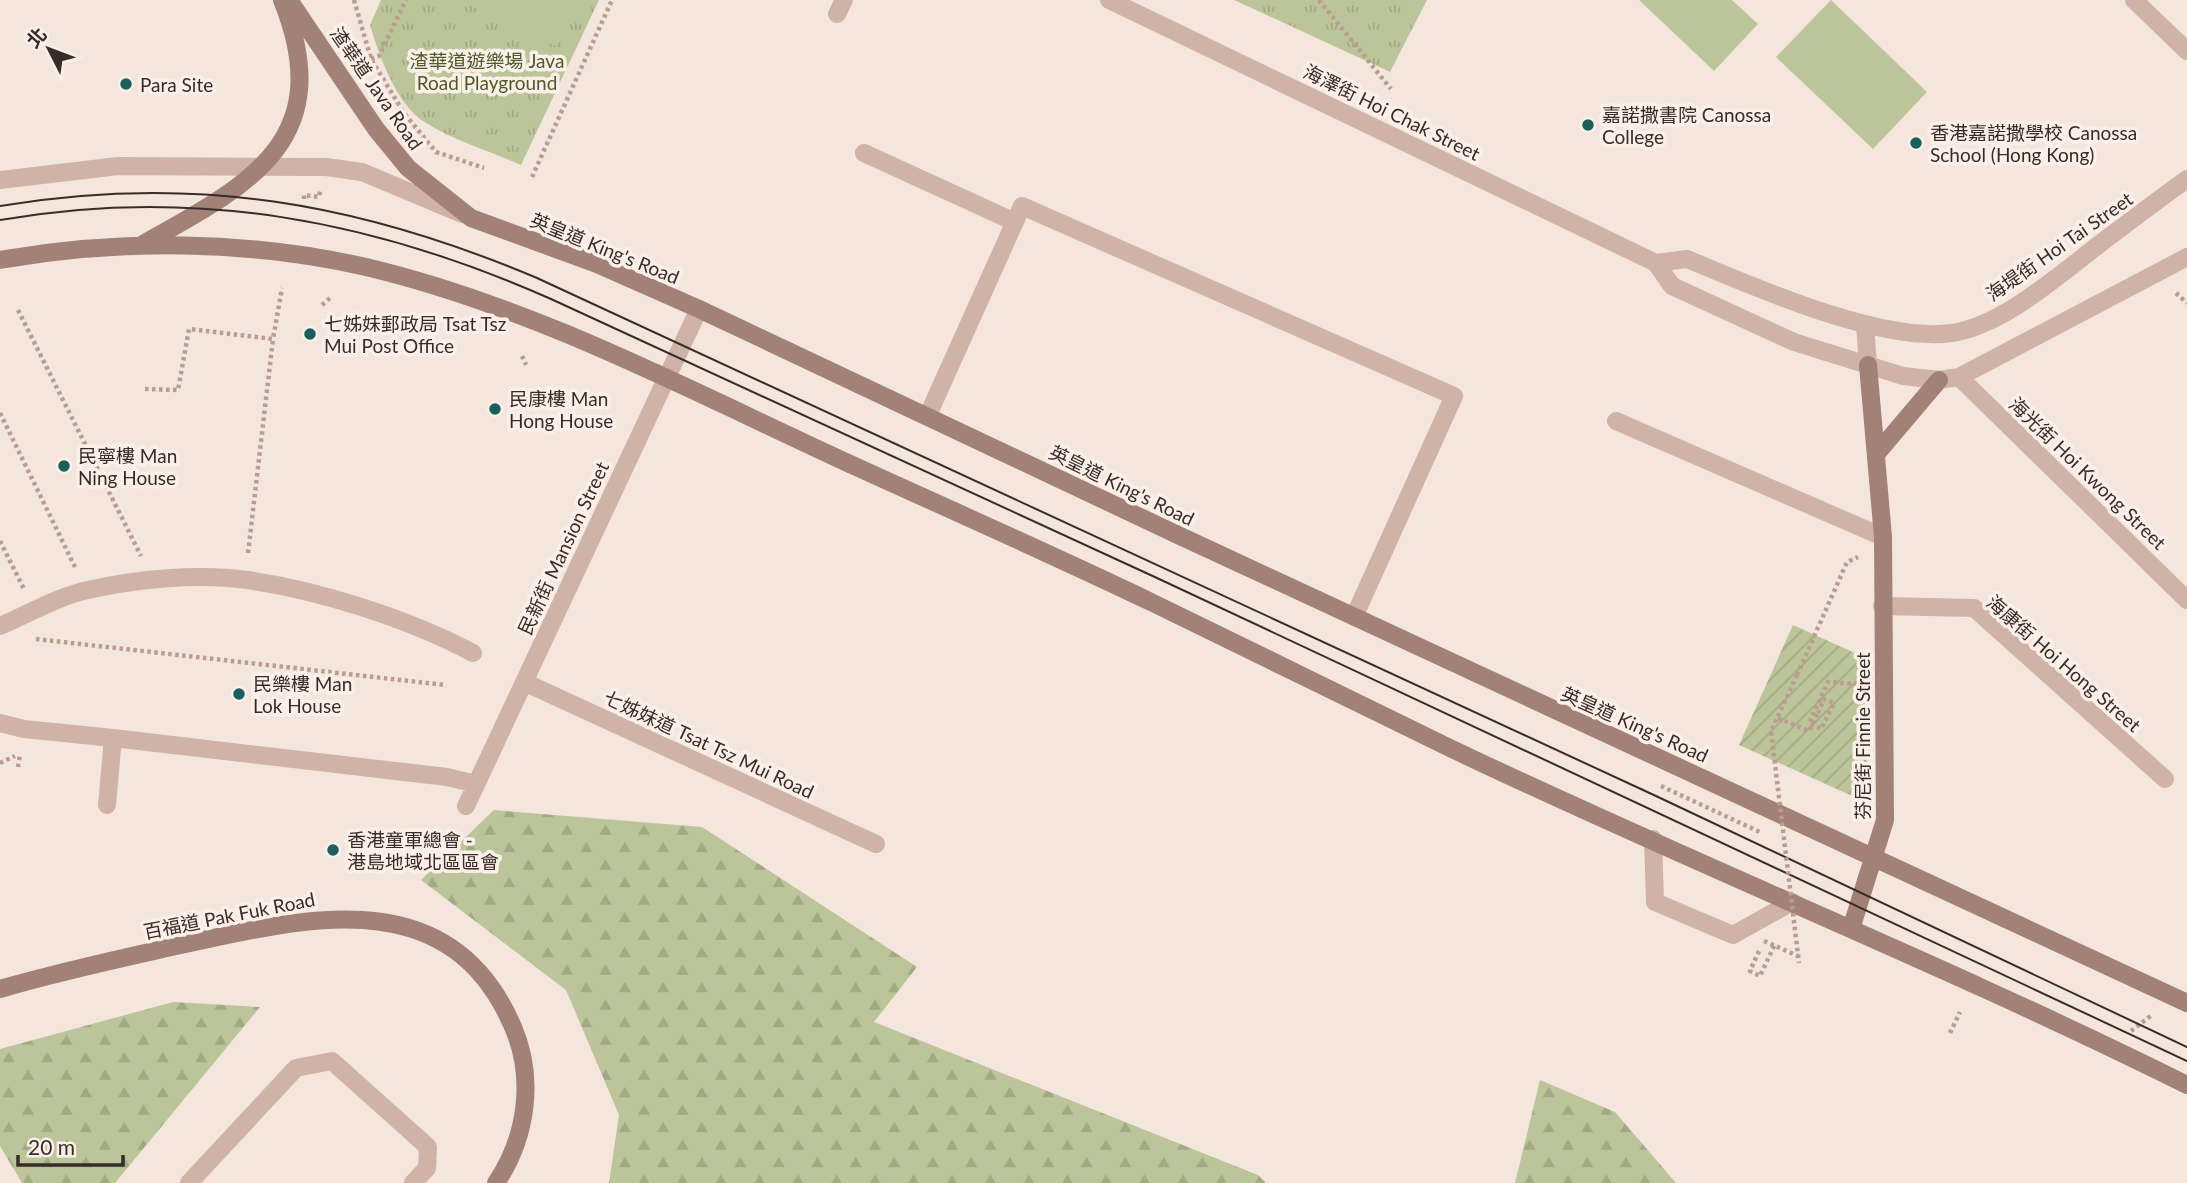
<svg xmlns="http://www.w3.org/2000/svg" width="2187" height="1183" viewBox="0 0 2187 1183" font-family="Lato,'Noto Sans TC',sans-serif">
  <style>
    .forest { fill: url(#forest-firs) }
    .park { fill: url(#park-tufts) }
    .garden { fill: url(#garden-furrows) }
    .pitch { fill: #bcc59a }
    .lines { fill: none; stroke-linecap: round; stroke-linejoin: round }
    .path { stroke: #ba9d90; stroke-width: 4.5; stroke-dasharray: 3.5 3.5; stroke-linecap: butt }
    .lane { stroke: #ceb3a6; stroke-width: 18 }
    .street { stroke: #ceb3a6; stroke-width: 18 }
    .secondary { stroke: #a28177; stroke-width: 18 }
    .tram { stroke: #392b28; stroke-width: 2 }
    .path-bridge { stroke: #ba9d90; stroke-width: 4.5; stroke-dasharray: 3.5 3.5; stroke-linecap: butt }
    .poi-dot { fill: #195f5b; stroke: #fbf0e9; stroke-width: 2.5 }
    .labels { text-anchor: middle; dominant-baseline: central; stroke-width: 7; stroke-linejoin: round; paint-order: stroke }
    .park-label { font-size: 19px; fill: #4e5a29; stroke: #fbf0e9 }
    .poi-label { font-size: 19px; fill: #392b28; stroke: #fbf0e9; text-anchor: start }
    .street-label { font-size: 19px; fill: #392b28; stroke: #fbf0e9 }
  </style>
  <defs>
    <pattern id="forest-firs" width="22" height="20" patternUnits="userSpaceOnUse" patternTransform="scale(1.75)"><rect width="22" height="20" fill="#bcc59a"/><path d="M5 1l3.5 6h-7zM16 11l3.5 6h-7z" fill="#a2a985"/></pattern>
    <pattern id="park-tufts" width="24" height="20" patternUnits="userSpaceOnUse" patternTransform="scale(1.75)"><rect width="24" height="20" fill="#bcc59a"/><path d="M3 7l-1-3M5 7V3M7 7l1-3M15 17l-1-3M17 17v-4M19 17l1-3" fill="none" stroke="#a2a985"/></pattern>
    <pattern id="garden-furrows" width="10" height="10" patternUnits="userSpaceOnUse" patternTransform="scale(1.75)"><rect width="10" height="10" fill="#bcc59a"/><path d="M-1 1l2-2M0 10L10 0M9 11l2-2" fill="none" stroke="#a2a985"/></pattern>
  </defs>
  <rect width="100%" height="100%" fill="#f4e6dc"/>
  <path class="forest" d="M494,810l208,17 215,140 -43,55 384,153 8,8h-657l10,-68 -53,-125 -145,-110z
    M173,1002l87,5 -145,176h-93l-22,-37v-97z
    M1540,1080l75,32 61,71h-161z"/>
  <path class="park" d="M381,0h218l-78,165c-31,-14 -66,-24 -95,-42 -29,-17 -47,-67 -56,-98z
    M1234,0h193l-37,72z"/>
  <path class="garden" d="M1793,625l73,33 1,121 -6,14 -9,3 -113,-51z"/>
  <path class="pitch" d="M458,0h119l-22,46z
    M1639,0h93l26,24 -44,47z
    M1831,0l96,92 -54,57 -97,-92z"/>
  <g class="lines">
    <path class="path" d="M354,0l17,59 33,54 32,39 48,16
      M1319,0l72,89
      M371,59l8,-3 27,-56
      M532,177l80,-177
      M304,199v-4l15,2 1,-6
      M2176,293l11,10
      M322,305l8,-7
      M18,310l123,246
      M522,356l4,9
      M145,389l33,1 11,-61 84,10 9,-51
      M0,413l75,154
      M0,541l24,48
      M248,553l25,-214
      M36,639l409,46
      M1797,675l50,-113 11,-5
      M1818,713l6,-14 10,4 -13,26 -12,-6 19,-41 32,2
      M0,763l15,-7
      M18,767l2,-13
      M1759,951l-9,20 10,5 15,-32
      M2131,1031l21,-16
      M1950,1033l10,-21"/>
    <path class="lane" d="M837,14l7,-14
      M864,153l151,69
      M928,415l94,-209 432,190 -100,221
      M0,626c28,-12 59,-30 88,-36 49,-11 110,-17 159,-10 72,10 162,39 226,73
      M1653,839l2,63 78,33 59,-33
      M189,1183l107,-115 36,-7 96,86 -1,21 -14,15"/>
    <path class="street" d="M1109,0l547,263 16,23 122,56 109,34 36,4 20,-3 228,-120
      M2134,0l53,51
      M0,180l118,-14 208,1 36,5 100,42
      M1656,263l31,-4c68,28 193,84 265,74 52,-8 108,-59 149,-90 29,-22 57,-43 86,-64
      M1865,324l3,41
      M1959,377l228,223
      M1616,421l267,116
      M1882,606l92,2 191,171
      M524,682l352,162
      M0,723l24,6 89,9 -6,67
      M113,738l334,39 29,7
      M466,806l233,-497"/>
    <path class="secondary" d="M289,0l87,129 32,39 63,50 126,46 102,45 479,226 1009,468
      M143,244c108,-60 195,-104 139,-244
      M0,260c120,-21 247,-20 366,7 169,40 327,125 484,197 101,46 203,91 303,139 100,48 199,98 299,146 243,116 494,216 735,336
      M1878,452l61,-72
      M1851,929l34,-109 -2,-283 -15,-172
      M0,989c61,-18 123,-31 185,-45 122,-26 265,-64 328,83 22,51 14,110 -17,156"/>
    <path class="tram" d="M0,206c194,-32 357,-4 537,72l1119,518 531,251
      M0,220c194,-34 373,0 551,79l606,279 1030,483"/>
    <path class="path-bridge" d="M1797,675l-26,56 28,232
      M1778,718l31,13 9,-18
      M1661,786l101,47
      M1764,941l34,15"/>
  </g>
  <g class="poi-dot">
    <circle cx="126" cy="84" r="7"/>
    <circle cx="1588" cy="125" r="7"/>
    <circle cx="1916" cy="143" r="7"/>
    <circle cx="310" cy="334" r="7"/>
    <circle cx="495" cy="409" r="7"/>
    <circle cx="64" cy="466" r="7"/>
    <circle cx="239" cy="694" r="7"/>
    <circle cx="333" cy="850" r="7"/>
  </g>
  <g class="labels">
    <g class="park-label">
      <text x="487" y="60">渣華道遊樂場 Java<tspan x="487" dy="22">Road Playground</tspan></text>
    </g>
    <g class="poi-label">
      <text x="140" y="84">Para Site</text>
      <text x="1602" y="114">嘉諾撒書院 Canossa<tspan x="1602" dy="22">College</tspan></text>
      <text x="1930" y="132">香港嘉諾撒學校 Canossa<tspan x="1930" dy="22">School (Hong Kong)</tspan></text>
      <text x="324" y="323">七姊妹郵政局 Tsat Tsz<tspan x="324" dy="22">Mui Post Office</tspan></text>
      <text x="509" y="398">民康樓 Man<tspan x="509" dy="22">Hong House</tspan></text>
      <text x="78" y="455">民寧樓 Man<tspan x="78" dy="22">Ning House</tspan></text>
      <text x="253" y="683">民樂樓 Man<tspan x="253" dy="22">Lok House</tspan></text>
      <text x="347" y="839">香港童軍總會 -<tspan x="347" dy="22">港島地域北區區會</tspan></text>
    </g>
    <g class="street-label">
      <text transform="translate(377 88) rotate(55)">渣華道 Java Road</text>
      <text transform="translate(1392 112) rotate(26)">海澤街 Hoi Chak Street</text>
      <text transform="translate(2059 246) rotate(-35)">海堤街 Hoi Tai Street</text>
      <text transform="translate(605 248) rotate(22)">英皇道 King's Road</text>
      <text transform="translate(2088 473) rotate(44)">海光街 Hoi Kwong Street</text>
      <text transform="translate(1122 485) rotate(26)">英皇道 King's Road</text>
      <text transform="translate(563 548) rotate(-65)">民新街 Mansion Street</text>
      <text transform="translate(2064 663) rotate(41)">海康街 Hoi Hong Street</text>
      <text transform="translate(1635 724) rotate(24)">英皇道 King's Road</text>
      <text transform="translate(1862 736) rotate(-90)">芬尼街 Finnie Street</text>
      <text transform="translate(709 744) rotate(25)">七姊妹道 Tsat Tsz Mui Road</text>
      <text transform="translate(229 915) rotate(-11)">百福道 Pak Fuk Road</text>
    </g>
  </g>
  <g transform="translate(49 49) rotate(312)" stroke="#fbf0e9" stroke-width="5" paint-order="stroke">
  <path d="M0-5L12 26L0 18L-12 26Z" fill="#392b28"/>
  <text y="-10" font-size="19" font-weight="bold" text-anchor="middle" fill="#392b28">北</text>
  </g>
  <path d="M18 1155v10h105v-10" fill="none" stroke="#392b28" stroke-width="3.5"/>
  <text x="28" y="1155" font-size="21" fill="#392b28" stroke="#fbf0e9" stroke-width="5" paint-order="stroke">20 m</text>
</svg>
